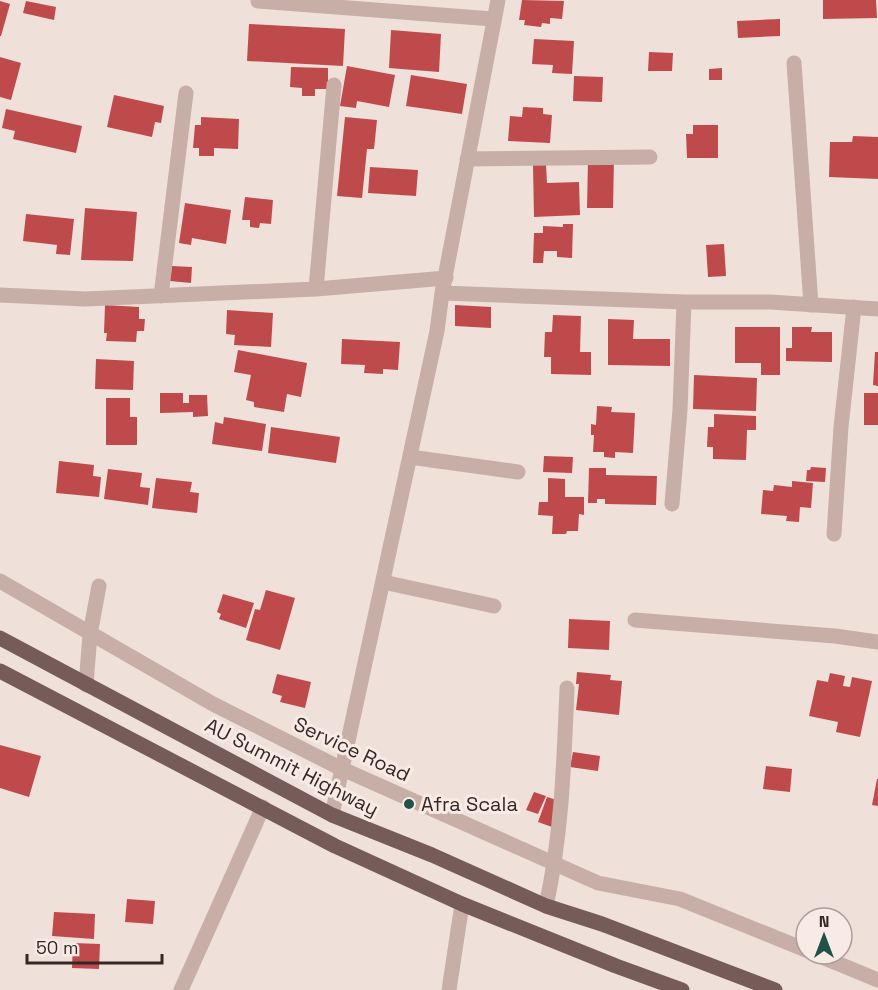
<svg xmlns="http://www.w3.org/2000/svg" width="878" height="990" viewBox="0 0 878 990" font-family="'Space Grotesk',sans-serif">
  <style>
    .building { fill: #be4a4c }
    .lines { fill: none; stroke-linecap: round; stroke-linejoin: round }
    .street { stroke: #c7aea7; stroke-width: 15 }
    .primary { stroke: #755c59; stroke-width: 15 }
    .poi-dot { fill: #205249; stroke: #f8ebe6; stroke-width: 2 }
    .labels { text-anchor: middle; dominant-baseline: central; stroke-width: 6; stroke-linejoin: round; paint-order: stroke }
    .street-label { font-size: 20px; fill: #342827; stroke: #f8ebe6 }
    .poi-label { font-size: 20px; fill: #342827; stroke: #f8ebe6; text-anchor: start }
  </style>
  <rect width="100%" height="100%" fill="#f0e0da"/>
  <path class="building" d="M522,0l42,1 -2,18 -12,-1v6l-8,-1 -1,4 -17,-2 1,-5h-6z
    M823,0h53l1,18 -54,1z
    M0,1l10,3 -9,32h-1z
    M26,1l30,6 -2,13 -31,-7z
    M780,19v17l-42,2 -1,-17z
    M249,24l96,5 -2,37 -96,-5z
    M391,30l50,4 -2,38 -50,-4z
    M534,39l40,2 -2,33 -20,-1 1,-8 -21,-1z
    M649,52l24,1 -1,18h-24z
    M0,57l21,6 -10,37 -11,-3z
    M347,66l48,9 -6,32 -32,-6 -1,7 -16,-2z
    M291,67l37,1v21h-13v7h-13v-8l-12,-1z
    M722,68v12h-13v-11z
    M411,75l56,9 -5,30 -56,-8z
    M574,76l29,1 -1,25 -29,-1z
    M114,95l50,11 -3,17 -6,-1 -3,15 -45,-10z
    M523,107l20,1v6l9,1 -2,28 -42,-2 2,-25 12,1z
    M6,109l76,17 -6,27 -63,-14 2,-8 -13,-3z
    M201,117l38,2 -1,30 -24,-1v8h-15v-8h-6l2,-23h6z
    M345,117l32,3 -3,29h-7l-5,49 -25,-2z
    M693,125h25v33h-31l-1,-24h7z
    M853,136l25,1v42l-49,-2 1,-35h22z
    M588,159h26l-1,49h-26z
    M533,165h13l1,18 32,-1 1,33 -46,2z
    M370,167l48,3 -2,26 -48,-3z
    M245,197l28,3 -2,24 -11,-1 -1,5 -9,-1v-7h-8z
    M185,203l46,7 -5,34 -34,-6 -1,7 -12,-2z
    M85,208l52,4 -4,49 -52,-1z
    M26,214l48,5 -4,36 -14,-1 1,-9 -34,-4z
    M563,224h10l-1,34 -15,-1v-6h-13l-1,12h-10l1,-30h9v-7l20,1z
    M724,244l2,32 -18,1 -2,-32z
    M172,266l20,1 -1,16 -21,-2z
    M105,305l34,2v12h6l-1,12h-7l-1,11 -30,-1 1,-8h-3z
    M455,305l36,2v21l-36,-2z
    M227,310l46,3 -2,34 -37,-2 1,-10 -9,-1z
    M553,315l28,1 -1,36h11v23l-40,-1v-17h-7l1,-25h7z
    M608,319l26,1 -1,19h37v27l-62,-1z
    M735,327h45v48h-19v-12h-26z
    M792,327h20l-1,5h21v30l-46,-1v-13h6z
    M342,339l58,3 -2,28 -15,-1v5l-19,-1 1,-8 -24,-1z
    M238,350l69,13 -6,34 -14,-3 -3,18 -30,-5v-5l-8,-2 5,-25 -17,-3z
    M875,352h3v34l-5,-1z
    M96,359l38,2 -1,29 -38,-1z
    M694,375l63,3 -1,33 -63,-2z
    M160,393h23v10h6v-8h18l1,21 -15,1v-5l-33,1z
    M864,393h14v32h-14z
    M106,398h24v19h7v28h-31z
    M597,406l15,1 -1,5 24,1 -2,40 -18,-1v6l-11,-1v-5h-11l1,-17h-3v-11l5,1z
    M714,414l42,2v14h-9l-1,30 -33,-1v-12h-6l1,-20h6z
    M224,417l42,7 -4,27 -50,-7 3,-22 8,2z
    M271,427l69,10 -4,26 -68,-10z
    M544,456l29,1 -1,16 -29,-1z
    M59,461l35,4 -1,11 8,1 -2,20 -43,-4z
    M811,467l15,1 -1,14 -19,-1 1,-11h3z
    M589,468h17v7l51,1 -1,29 -51,-1v-5h-8v4h-9z
    M108,469l34,4 -2,14 10,1 -2,17 -44,-6z
    M156,478l36,4 -2,10 9,1 -2,20 -45,-5z
    M548,478l17,1v18h19v18l-5,-1 -1,17h-11l-1,3h-14l1,-18 -15,-1 1,-13h9z
    M792,481l21,2 -2,25 -11,-1 -1,15 -13,-1 1,-5 -26,-2 2,-24 10,1 1,-6 18,2z
    M266,590l29,8 -15,52 -34,-10 9,-31 5,1z
    M223,594l31,9 -8,25 -27,-9 2,-5 -4,-2z
    M569,619l41,2 -1,29 -41,-2z
    M577,672l34,3 -1,5 12,1 -3,34 -43,-5 3,-26h-3z
    M830,673l15,3 -2,10 7,1 2,-10 20,4 -12,56 -24,-5 2,-10 -29,-6 8,-36 11,2z
    M277,674l34,8 -6,26 -25,-6 2,-6 -10,-3z
    M0,745l41,11 -12,41 -29,-9z
    M573,752l27,4 -2,15 -28,-4z
    M766,766l26,3 -2,23 -27,-3z
    M877,779h1v27l-6,-1z
    M534,792l12,4 -8,18 -12,-4z
    M547,797l13,4 -8,26 -14,-5z
    M127,899l28,2 -2,23 -28,-2z
    M54,912l41,2 -1,25 -42,-3z
    M73,943l27,1 -1,25 -27,-1z"/>
  <g class="lines">
    <path class="street" d="M258,1l235,18
      M794,63l17,242
      M467,159l183,-2
      M316,289l18,-204
      M442,293l242,9h86l108,7
      M0,295l85,4 231,-10 130,-11
      M161,296l25,-203
      M410,457l108,15
      M672,504l8,-94 4,-108
      M834,534l7,-107 13,-120
      M0,581l213,123 127,64 258,115 82,16 126,51
      M383,582l111,24
      M635,620l200,16 43,6
      M86,685l4,-51 9,-48
      M332,815l105,-484 5,-38 56,-293
      M546,906c16,-72 18,-144 21,-218
      M815,954l63,26
      M181,990l82,-183
      M449,990l13,-86"/>
    <path class="primary" d="M0,638l332,177 100,40 114,51 56,18 173,66
      M0,671l335,175 127,58 154,62 66,24"/>
  </g>
  <circle class="poi-dot" cx="409" cy="804" r="6"/>
  <g class="labels">
    <g class="street-label">
      <text transform="translate(352 749) rotate(25)">Service Road</text>
      <text transform="translate(292 767) rotate(27)">AU Summit Highway</text>
    </g>
    <g class="poi-label">
      <text x="421" y="804">Afra Scala</text>
    </g>
  </g>
  <g transform="translate(824 936)"><circle r="28" fill="#f8ebe6" stroke="#aa9d9a" stroke-width="1.5"/>
  <path d="M0-4.5L10 22L0 15L-10 22Z" fill="#205249"/>
  <text y="-9" font-size="16" font-weight="bold" text-anchor="middle" fill="#342827">N</text>
  </g>
  <path d="M27 954v9h135v-9" fill="none" stroke="#342827" stroke-width="3"/>
  <text x="36" y="954" font-size="18" fill="#342827" stroke="#f8ebe6" stroke-width="4.5" paint-order="stroke">50 m</text>
</svg>
